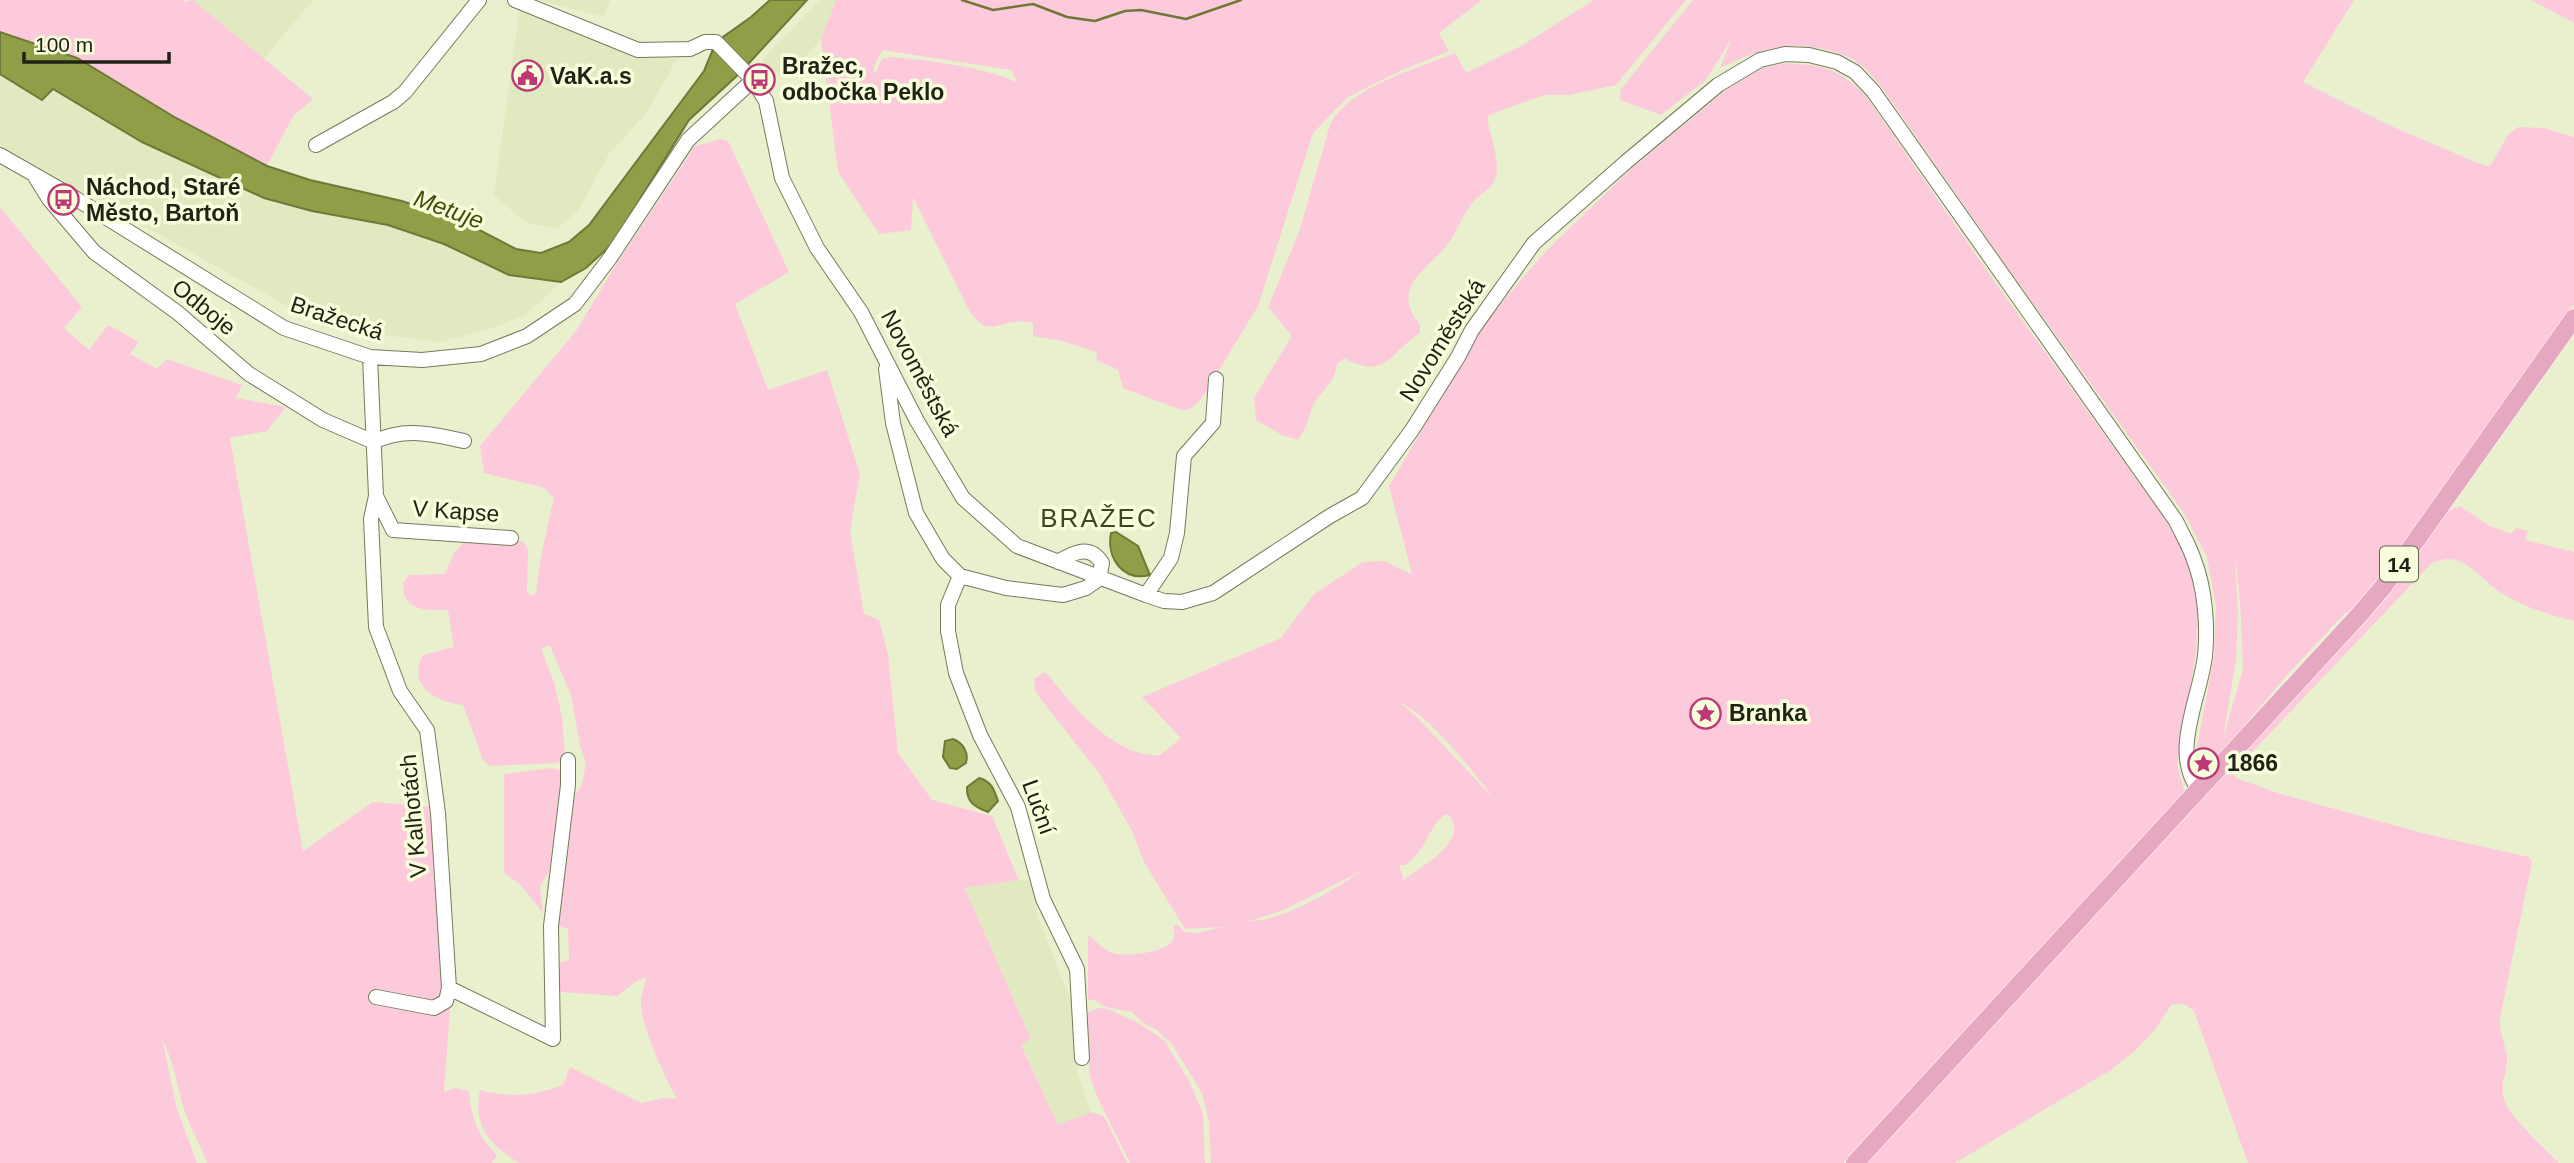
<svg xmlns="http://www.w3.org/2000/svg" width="2574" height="1163" viewBox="0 0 2574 1163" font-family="Helvetica,sans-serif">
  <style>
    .built { fill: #e0e9bf }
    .green { fill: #fdcadc; fill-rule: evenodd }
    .water { fill: #909e47; stroke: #6e7938; stroke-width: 2 }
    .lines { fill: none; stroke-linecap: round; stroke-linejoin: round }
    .stream { stroke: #6e7938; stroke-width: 2.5 }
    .minor-casing { stroke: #747b5c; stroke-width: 16 }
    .major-casing { stroke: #fff; stroke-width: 19 }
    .minor { stroke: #fff; stroke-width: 14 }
    .major { stroke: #e6a8c1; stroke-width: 18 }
    .labels { text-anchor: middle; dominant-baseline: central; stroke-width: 7; stroke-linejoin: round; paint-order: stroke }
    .shield { fill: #f6fedb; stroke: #606450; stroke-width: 2 }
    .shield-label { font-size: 21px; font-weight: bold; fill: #1f2215 }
    .poi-label { font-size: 23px; font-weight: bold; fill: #1f2215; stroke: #f6fedb; text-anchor: start }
    .street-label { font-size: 23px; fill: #1f2215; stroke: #f6fedb }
    .water-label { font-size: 24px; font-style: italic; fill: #434c08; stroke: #f6fedb }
    .quarter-label { font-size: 26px; letter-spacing: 2px; fill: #3e4427; stroke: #f6fedb }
  </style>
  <rect width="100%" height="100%" fill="#e9f0ce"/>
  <path class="built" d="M193,0h120l-49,58z
    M537,0h73l-6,17z
    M820,0h16l-15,39 -28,32 -13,4 -8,-5 -10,-10z
    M520,7l116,47 41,5 -32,56 -35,37 -32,59 -22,18 -31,-7 -31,-27z
    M0,74l15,8 38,7 89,53 122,56 48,13 76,14 56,19 65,31 52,7 -36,33 -35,14 -50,13 -114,-14 -326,-183z
    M1034,879l3,36 34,87 7,29v42l13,39 -33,14 -37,-82 10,-5 -66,-152z"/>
  <path class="green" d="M0,0h184l-2,2 11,-2 120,99 -20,17 -26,50 -84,-44 -106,-64 -77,-26z
    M836,0h646l-43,33 10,18 -49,20 -52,26 -35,36 -55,173 -56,92 -9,9 -9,4 -61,-23 -5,-18 -22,-10 1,-8 -35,-11 -29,-5v-13c-5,-1 -12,-2 -17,-1 -24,2 -27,14 -46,-10l-57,-115 -2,33 -32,4 -41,-62 -17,-133zM882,50l129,20 6,12c-38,-16 -84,-21 -126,-25l-9,2 -8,16v-8z
    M1594,0h92l-70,85 -47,10h-25l-55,20 -2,5c4,15 14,45 8,59 -3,9 -16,16 -22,23 -11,13 -15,29 -26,43 -22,27 -57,42 -27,80v8c-31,20 -34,48 -76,25l-7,6c-3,23 -18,26 -25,44 -4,12 -6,21 -14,32l-16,-5 -26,-15 -2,-22 38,-62 -24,-29 31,-75 31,-107c17,-37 88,-57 125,-72l11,20 57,-28z
    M1693,0h661l-51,82 88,44 94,40 6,-1 17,-30 10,-8 26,1 30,9v167l-198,277 -26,30 -6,3 -58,62 -72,86 -12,-6 -5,-9 17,-91 2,-49 -9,-50 -23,-44 -177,-246 -127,-182c-6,-6 -12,-15 -19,-20 -9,-8 -23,-12 -35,-15 -40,-11 -71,1 -106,18l12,-30 -26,42 -45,35 -41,-15 1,-11zM2235,553l5,47 3,69 -20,70 13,-79 2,-46z
    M2531,0h43v23z
    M1786,63c37,2 54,6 80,33l126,182 176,245 22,40 8,45 -2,46 -19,111 8,28 -342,370h-632l-2,-40 -7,-30 -30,-49 -16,-15 -12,-5 -12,-12 -27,-5 -11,-7h-6v-65c7,5 14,13 22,17 12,6 55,1 62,-11 4,-5 2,-10 1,-16h5l6,7 13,1 26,-6 -38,2 -41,-67 -12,-31 -31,-55 -58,-74 -8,-12 -1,-11 10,-7 5,4c25,32 67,82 111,79l21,-17 -39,-41 139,-59 33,-44 49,-32 21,-1 28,13 -23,-88 97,-165 60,-70 85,-82 92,-77 40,-24zM1400,703c27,10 75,70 93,95l-77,-82zM1448,814c24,28 -30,54 -47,68l2,-5 -4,-12h6c21,-12 27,-48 43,-51zM1364,870c-37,23 -73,48 -117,52l37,-12z
    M721,139l7,2 61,131 -54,32 33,86 59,-20 33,104 -10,57 14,83 15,6 9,34 10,99 34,47 60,16 27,64 -54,8 66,151 -10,6 37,80 33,-13 13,4 23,47h-608c-30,-19 -46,-36 -39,-73 29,8 55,6 83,-5l7,-18 71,36 23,-5 13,1c-13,-25 -37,-72 -36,-100 1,-7 4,-15 6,-22l-10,4 -20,15 -59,-4v-29l11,-3 -1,-31 -10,-3 3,-50 12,-77 9,-15 4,-21 -6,-18 -9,-50 -21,-49 -9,2 13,34 8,35 3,39 -3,5 -6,2 -66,3 -7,-6 -20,-55c-26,-2 -57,-19 -40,-50l31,-8 -6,-37c-22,0 -46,2 -45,-27l6,-8 36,-1 9,-21 13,-15 56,3 5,9 -1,42 4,4 5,-3 4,-31 14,-66 -2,1 -7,-9 -61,-15 -4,-27 96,-115 36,-60 83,-125z
    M0,207l82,100 -18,21 25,22 19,-25 31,17 -9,12 27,15 10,-10 75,26 -6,13 50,9 -19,24 -37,7 73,413 70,-49 63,5 7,191 7,12 -6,82 11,-4 14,3c2,27 9,45 28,64l-5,8h-285c-6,-18 -16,-33 -22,-51 -9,-26 -10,-49 -23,-73l15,70 20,54h-197z
    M2460,506l30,20 22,8 4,-6 12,3 -3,9 49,12v69c-20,-5 -39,-10 -58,-20 -8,-4 -16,-8 -23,-14 -19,-15 -35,-38 -62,-23l-197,207 2,7 45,16 145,40 103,23 3,5 -32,156c-1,15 5,25 7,38 1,13 -6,26 -4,39 2,19 42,53 56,68h-311l-54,-152c-8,-7 -13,-9 -23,-6l-16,25 -18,19 -26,21 -156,93h-88l500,-544 23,-27 58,-81z
    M552,768l7,2 5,11 -14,89 -10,16 3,27 -23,-29 -16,-11v-99z
    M1098,1008l10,1 31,14 26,18 24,40 14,32 2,50h-75l-32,-64 -8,-23 -5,-57 2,-6z"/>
  <path class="water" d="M770,0h37l-67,73 -51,47 -77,124 -26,24 -25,14 -52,-7 -65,-31 -56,-19 -76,-14 -48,-13 -122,-56 -89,-53 -11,11 -42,-26v-42l77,26 99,60 91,48 43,14 92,21 62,21 52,27 25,4 28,-11 20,-17 115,-154 12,-29 35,-25z
    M1116,532l22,14 12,29c-27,7 -44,-17 -39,-42z
    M953,739c10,4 16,13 13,24l-9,6 -7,-1 -7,-11 2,-16z
    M979,778c12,3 15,11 19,23l-10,11c-13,-5 -22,-10 -21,-25z"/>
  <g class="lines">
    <path class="stream" d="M962,0l31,10 40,-6 34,13 28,4 30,-10 16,-1 45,9 55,-19"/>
    <defs>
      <path id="minor" d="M515,0l123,50 52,-1 15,-7h11l37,38 13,21 16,77 35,70 44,64 56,109 46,77 54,48 129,49 18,6 18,1 31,-9 117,-77 32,-18 50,-68 46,-73 14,-27 62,-87 92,-81 92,-77 42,-25 25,-6 24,1 28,7 18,10 18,19 303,430c6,13 14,26 18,39 11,28 14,66 11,96 -5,42 -35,97 -6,134
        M316,145l77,-43 12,-10 74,-92
        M0,155l70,40 214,133 86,29 52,3 59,-6 46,-18 48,-32 35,-46 78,-118 65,-60
        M34,175l15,24 45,53 84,61 71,61 74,46 51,22c30,-15 59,-8 90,-1
        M370,357l6,139 -5,23 5,108 24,64 27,39 11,83 11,175 -3,13 -12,7 -58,-11
        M886,369l7,54 23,90 27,46 17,17 46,12 57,7 23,-7 13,-9
        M376,496l17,34 118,8
        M1058,562c16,-10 32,-18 44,1l-3,16
        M960,576l-12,29v26l8,42 24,62 38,72 25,92 34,70 5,89
        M1146,595l25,-37 6,-25 7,-77 29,-33 3,-44
        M449,988l104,51 -2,-113 17,-141v-25"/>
      <path id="major" d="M1855,1163l505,-549 23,-27 191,-269"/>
    </defs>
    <use href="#minor" class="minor-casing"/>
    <use href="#major" class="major-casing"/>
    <use href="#minor" class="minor"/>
    <use href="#major" class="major"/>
  </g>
  <defs>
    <symbol id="civic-ring" viewBox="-11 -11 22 22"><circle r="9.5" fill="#f6fedb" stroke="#be3777" stroke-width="1.5"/><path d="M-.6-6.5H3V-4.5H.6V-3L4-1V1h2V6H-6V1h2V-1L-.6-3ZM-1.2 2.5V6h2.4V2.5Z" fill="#be3777"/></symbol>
    <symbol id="bus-ring" viewBox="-11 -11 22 22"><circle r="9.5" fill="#f6fedb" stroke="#be3777" stroke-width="1.5"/><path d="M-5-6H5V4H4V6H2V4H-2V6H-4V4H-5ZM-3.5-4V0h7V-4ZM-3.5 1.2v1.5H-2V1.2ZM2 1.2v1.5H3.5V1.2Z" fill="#be3777"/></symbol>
    <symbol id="sight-ring" viewBox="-11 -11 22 22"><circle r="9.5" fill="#f6fedb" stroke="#be3777" stroke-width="1.5"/><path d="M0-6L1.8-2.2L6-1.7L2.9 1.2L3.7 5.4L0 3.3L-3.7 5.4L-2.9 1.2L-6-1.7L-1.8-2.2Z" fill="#be3777"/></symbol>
  </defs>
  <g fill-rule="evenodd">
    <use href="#civic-ring" x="510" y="58" width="35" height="35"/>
    <use href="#bus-ring" x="742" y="62" width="35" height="35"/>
    <use href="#bus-ring" x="46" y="182" width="35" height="35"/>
    <use href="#sight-ring" x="1688" y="696" width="35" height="35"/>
    <use href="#sight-ring" x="2186" y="746" width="35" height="35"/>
  </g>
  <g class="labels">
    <rect class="shield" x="2380" y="546.5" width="38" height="35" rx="5"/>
    <g class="shield-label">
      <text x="2399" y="564">14</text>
    </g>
    <g class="poi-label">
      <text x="782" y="66">Bražec,<tspan x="782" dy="26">odbočka Peklo</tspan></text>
      <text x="550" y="76">VaK.a.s</text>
      <text x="86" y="187">Náchod, Staré<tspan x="86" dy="26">Město, Bartoň</tspan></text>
      <text x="1729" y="713">Branka</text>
      <text x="2227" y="763">1866</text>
    </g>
    <g class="street-label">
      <text transform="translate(204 307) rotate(39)">Odboje</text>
      <text transform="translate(337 318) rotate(18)">Bražecká</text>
      <text transform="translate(1442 340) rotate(-58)">Novoměstská</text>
      <text transform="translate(920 373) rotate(62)">Novoměstská</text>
      <text transform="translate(456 511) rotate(4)">V Kapse</text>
      <text transform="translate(1039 807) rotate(70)">Luční</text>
      <text transform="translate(413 816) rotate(-95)">V Kalhotách</text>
    </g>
    <g class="water-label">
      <text transform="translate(449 209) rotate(20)">Metuje</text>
    </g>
    <g class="quarter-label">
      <text x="1099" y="518">BRAŽEC</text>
    </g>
  </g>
  <path d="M24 52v10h145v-10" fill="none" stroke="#1f2215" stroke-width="3.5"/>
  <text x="35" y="52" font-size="21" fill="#1f2215" stroke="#f6fedb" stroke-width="5" paint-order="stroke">100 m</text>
</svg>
